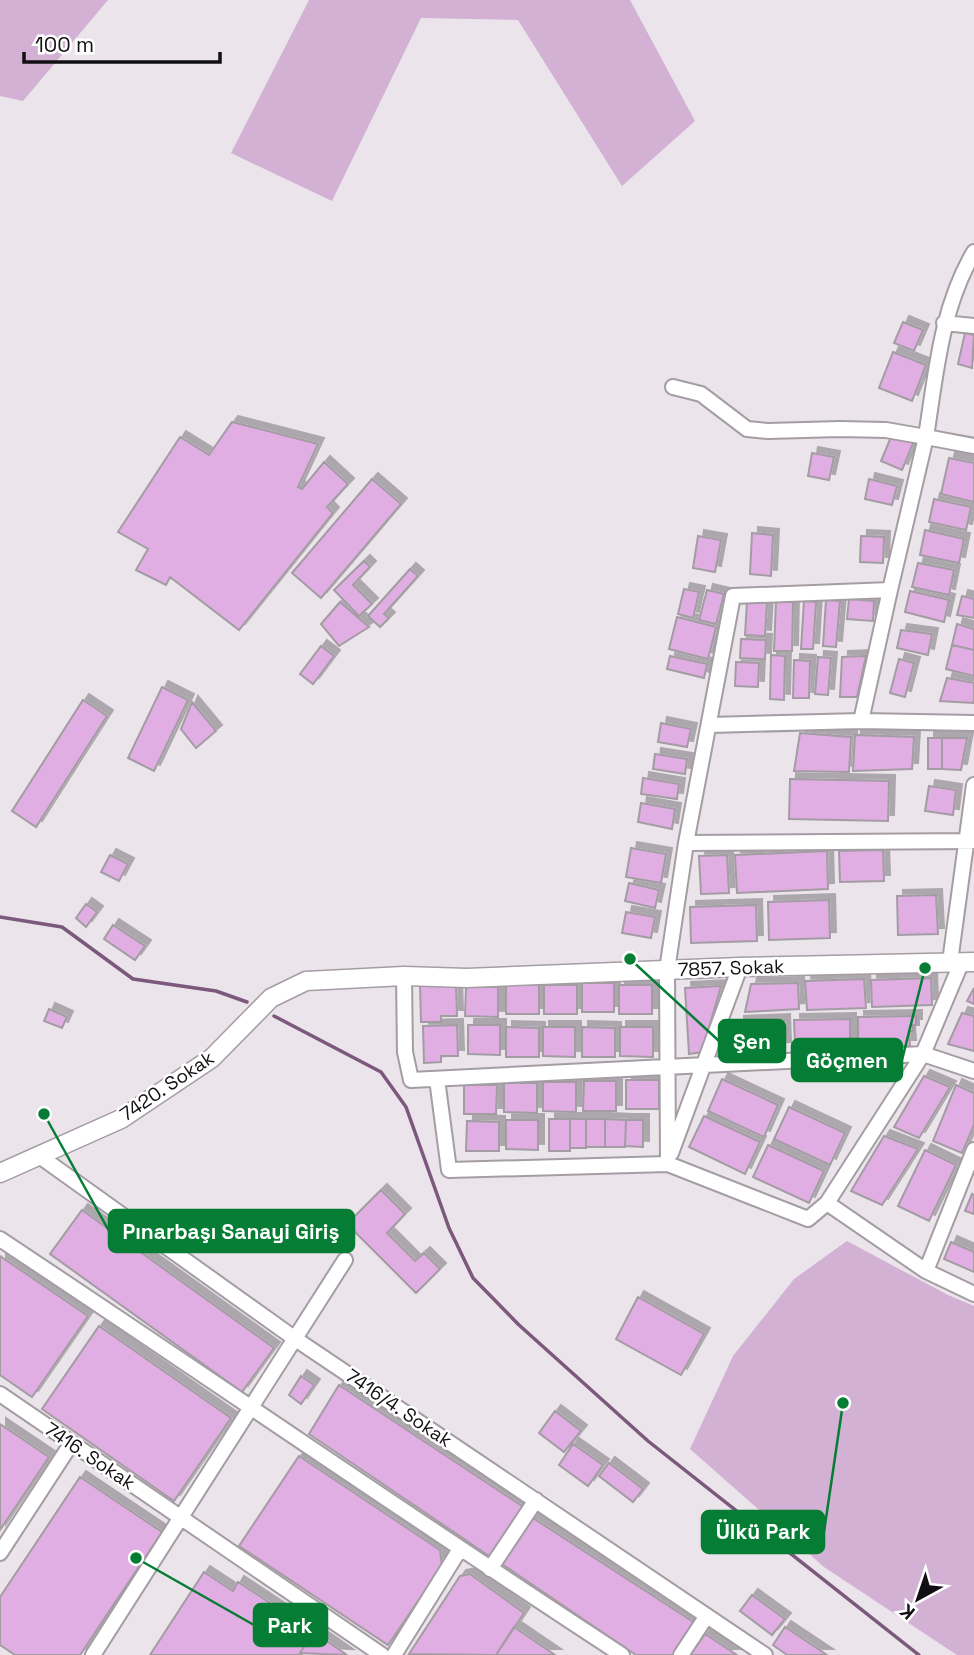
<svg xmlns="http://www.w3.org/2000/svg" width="974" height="1655" viewBox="0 0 974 1655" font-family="'Space Grotesk',sans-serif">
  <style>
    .green { fill: #d2b1d4 }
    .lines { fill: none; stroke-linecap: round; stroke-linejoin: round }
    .stream { stroke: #7b587c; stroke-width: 3.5 }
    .building { fill: #e1aee4; stroke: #a39ca3; stroke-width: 2; filter: url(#shadow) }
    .minor-casing { stroke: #a49da4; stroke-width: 18 }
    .tertiary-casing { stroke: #a49da4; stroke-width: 21 }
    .minor { stroke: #fff; stroke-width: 14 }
    .tertiary { stroke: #fff; stroke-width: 18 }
    .labels { text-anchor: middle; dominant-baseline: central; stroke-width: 5; stroke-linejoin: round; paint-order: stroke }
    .street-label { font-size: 19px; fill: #120f12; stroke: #fff }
    .leader { fill: none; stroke: #067d34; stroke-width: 2.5 }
    .callout-dot { fill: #067d34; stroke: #fff; stroke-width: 2.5 }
    .callout { fill: #067d34; stroke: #067d34; stroke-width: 2.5 }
    .callout-label { font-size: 21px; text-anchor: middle; font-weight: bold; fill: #fff }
  </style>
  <defs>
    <filter id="shadow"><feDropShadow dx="6" dy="-6" stdDeviation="0" flood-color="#0004"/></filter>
  </defs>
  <rect width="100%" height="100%" fill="#ebe4eb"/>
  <path class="green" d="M0,0h108l-85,101 -23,-5z
    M309,0h321l65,121 -73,65 -104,-166 -97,-2 -89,183 -101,-48z
    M847,1241l101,54 26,11v349h-17l-133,-88 -134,-118 43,-93 61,-77z"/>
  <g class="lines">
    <path class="stream" d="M0,917l62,10 71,52 83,12 31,11
      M274,1016l107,56 25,35 43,121 24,50 46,47 129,116 271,214"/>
  </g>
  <path class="building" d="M903,322l20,8 -9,21 -20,-8z
    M965,333l9,2 -2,33 -14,-4z
    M893,352l33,13 -14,36 -33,-13z
    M232,422l86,22 -20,43 4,2 22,-27 24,22 -21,23 6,6 -94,117 -69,-53 -4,8 -30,-15 12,-21 -30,-17 62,-95 29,18z
    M893,432l21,9 -12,29 -21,-9z
    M812,453l22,4 -5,23 -21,-4z
    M949,458l25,5v39l-33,-8z
    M372,479l29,25 -80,94 -29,-25z
    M869,479l28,7 -5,19 -27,-6z
    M934,499l37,8 -5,23 -37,-8z
    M925,530l39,9 -5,24 -39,-8z
    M752,533l21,2 -2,41 -21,-2z
    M698,536l23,4 -6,32 -22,-4z
    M861,536l23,1 -1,26 -23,-1z
    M364,561l6,6 -17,18 19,19 -13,12 -25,-26z
    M918,563l36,7 -5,25 -37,-8z
    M410,569l8,7 -34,38 5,4 -9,9 -12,-11z
    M684,589l15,3 -6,26 -15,-4z
    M707,590l17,4 -8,30 -17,-4z
    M910,591l39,9 -5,22 -39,-10z
    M962,596l12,3v19l-17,-3z
    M849,599l25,2 -1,20 -26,-2z
    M826,600l14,1 -4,46 -13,-1z
    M776,601l17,1 -1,49h-18z
    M804,601l12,1 -3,47h-12z
    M340,602l29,25 -30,19 -18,-22z
    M747,602h20l-2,34 -20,-1z
    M677,617l39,10 -8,32 -39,-10z
    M957,624l17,5v21l-22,-5z
    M901,630l31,4 -4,21 -31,-7z
    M741,639l25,1 -1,19 -25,-1z
    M952,645l22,5v26l-28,-7z
    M321,646l13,10 -21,28 -13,-10z
    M771,655l14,1 -1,44 -14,-1z
    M670,656l37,8 -3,14 -37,-9z
    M866,656l-9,41h-17l2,-40z
    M818,657l13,1 -3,37 -13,-1z
    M899,659l15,4 -9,34 -15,-4z
    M794,660l16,1 -1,37h-16z
    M736,662l23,1 -1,24 -23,-1z
    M947,678l27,5v20l-34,-2z
    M162,687l26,13 -34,71 -26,-13z
    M83,700l24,16 -71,111 -24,-16z
    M192,702l24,29 -20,17 -15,-19z
    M661,723l30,6 -4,18 -29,-5z
    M800,733l51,4 -2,35 -55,-1z
    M855,735l59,2 -2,32 -59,2z
    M928,738h14v31h-14z
    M942,738h25l-6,32 -19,-1z
    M655,754l32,5 -2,15 -32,-5z
    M643,778l36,6 -2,15 -36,-5z
    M790,779l99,2 -1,40 -99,-2z
    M929,786l27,4 -3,25 -28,-4z
    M641,803l34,6 -3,20 -34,-7z
    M631,848l35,6 -5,29 -35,-6z
    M883,850l1,31 -44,1 -1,-31z
    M827,851l1,38 -91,4 -2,-38z
    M110,855l18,9 -9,17 -18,-9z
    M727,855l2,38 -28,1 -2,-38z
    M629,883l30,7 -4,18 -30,-7z
    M936,895l2,39 -40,1 -1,-39z
    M829,900l1,38 -61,2 -1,-38z
    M86,904l11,8 -11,15 -10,-9z
    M756,905l1,36 -66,2 -1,-36z
    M626,912l29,5 -4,21 -29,-5z
    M113,925l32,21 -10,14 -31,-21z
    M931,978l1,27 -60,2 -1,-27z
    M864,979l2,29 -59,2 -2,-29z
    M582,983h32v29h-32z
    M798,983l1,26 -54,3 6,-28z
    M506,984l33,1v29h-33z
    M544,985h33v29h-33z
    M619,985h33v29h-33z
    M420,986h36l1,30h-16v6h-20z
    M721,986l-19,66 -13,2 -4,-66z
    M466,987h32v30l-33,-1z
    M974,988v16l-7,-3z
    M49,1009l18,8 -5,11 -18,-7z
    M962,1013l12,3v35l-26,-7z
    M916,1016v9h-3v6h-4l1,15h-52v-29z
    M850,1019v26l-55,1 -1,-26z
    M784,1020l1,28 -46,1 -1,-27z
    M457,1025l1,31h-17v6l-17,1 -1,-37z
    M468,1025h32v30l-32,-1z
    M506,1027l33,1v29h-33z
    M543,1027h32v30l-32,-1z
    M582,1027l33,1v29h-33z
    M620,1027h33v30l-33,-1z
    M924,1076l26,11 -31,51 -25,-11z
    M722,1079l56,26 -14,32 -56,-26z
    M626,1080h33v29h-33z
    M584,1081h32v30h-33z
    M543,1082h33v30l-33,-1z
    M504,1083h33v30l-33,-1z
    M464,1085h33l-1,29h-32z
    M956,1085l18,8v32l-12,28 -29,-12z
    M789,1107l56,26 -15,32 -56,-26z
    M704,1116l56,26 -15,32 -56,-27z
    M549,1119h21v32h-21z
    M570,1119h16v29h-16z
    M586,1119h19v28h-19z
    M605,1119l21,1 -1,27h-20z
    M506,1120h32v30l-32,-1z
    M626,1120h17v27l-18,-1z
    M467,1121l32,1v29h-33z
    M884,1136l34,13 -36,56 -31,-14z
    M768,1145l56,26 -15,32 -56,-26z
    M925,1150l31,15 -27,56 -31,-15z
    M381,1190l24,24 -18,19 28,28 9,-8 16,16 -24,24 -69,-69z
    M972,1194l2,1v19l-9,-3z
    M82,1210l192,138 -32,44 -192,-138z
    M951,1242l23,10v20l-30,-13z
    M0,1256l88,60 -56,81 -32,-22z
    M638,1297l66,37 -23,41 -65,-36z
    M99,1326l132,92 -57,83 -132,-92z
    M301,1376l13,9 -13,19 -12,-9z
    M339,1385l186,123 -33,50 -183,-124z
    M555,1411l26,20 -17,21 -25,-19z
    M0,1424l49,33 -49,73z
    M573,1444l30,21 -15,21 -29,-21z
    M299,1456l141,94 2,16 -54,79 -149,-99z
    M609,1463l34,26 -10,13 -34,-26z
    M80,1477l82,55 -82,123h-65l-15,-10v-48z
    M533,1518l162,105 -22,32h-37l-134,-91z
    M204,1572l29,19 5,-9 76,50 -14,21 2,2h-152z
    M470,1574l54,39 -28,42 -87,-1 51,-78z
    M752,1595l33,24 -13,16 -32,-24z
    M514,1627l41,28h-59z
    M785,1627l42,28h-40l-14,-10z
    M314,1632l33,23 -47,-2z
    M705,1634l32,21h-47z"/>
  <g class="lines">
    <defs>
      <path id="minor" d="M944,323l30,3
        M673,387l28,7 46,35 21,2 72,-2 46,1 40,7c10,-64 15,-129 48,-185
        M861,721l29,-131
        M710,725l151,-4 113,2
        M686,843l288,-2
        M950,962l24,-177
        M404,976l1,76 6,28 512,-26 51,17
        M437,1079l12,91 219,-6 140,55 19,-16 96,-149 39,-93
        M671,1153l69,-186
        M38,1155l256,183 471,317
        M668,1164l-1,-194 19,-127 47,-247 157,-6 36,-153 48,9
        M827,1203l99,68 48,23
        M0,1239c208,138 413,280 622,416
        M926,1271l48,-121
        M0,1394l382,261
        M0,1553l71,-109
        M490,1569l46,-69
        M93,1655l252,-395
        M394,1655l66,-106
        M681,1655l25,-38"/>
      <path id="tertiary" d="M0,1173l121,-54 91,-61 59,-60 35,-17 98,-5 63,2 273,-11 234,-5"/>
    </defs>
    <use href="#minor" class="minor-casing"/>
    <use href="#tertiary" class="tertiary-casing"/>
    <use href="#minor" class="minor"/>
    <use href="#tertiary" class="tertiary"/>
  </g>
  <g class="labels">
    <g class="street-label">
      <text transform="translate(731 968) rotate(-2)">7857. Sokak</text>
      <text transform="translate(167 1086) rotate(-34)">7420. Sokak</text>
      <text transform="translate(399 1408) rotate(34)">7416/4. Sokak</text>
      <text transform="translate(90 1456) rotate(34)">7416. Sokak</text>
    </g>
  </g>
  <path class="leader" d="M630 959L719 1041M925 968L902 1060M44 1114L109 1231M843 1403L824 1532M136 1558L254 1625"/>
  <g class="callout-dot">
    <circle cx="630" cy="959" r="7"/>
    <circle cx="925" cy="968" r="7"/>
    <circle cx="44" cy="1114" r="7"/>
    <circle cx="843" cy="1403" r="7"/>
    <circle cx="136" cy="1558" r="7"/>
  </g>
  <g class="callout">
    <rect x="719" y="1020" width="66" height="42" rx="7"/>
    <rect x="792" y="1039" width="110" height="42" rx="7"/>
    <rect x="109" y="1210" width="245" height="42" rx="7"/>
    <rect x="702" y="1511" width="122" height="42" rx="7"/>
    <rect x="254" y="1604" width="73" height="42" rx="7"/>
  </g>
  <g class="callout-label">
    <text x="752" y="1049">Şen</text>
    <text x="847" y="1068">Göçmen</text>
    <text x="231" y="1239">Pınarbaşı Sanayi Giriş</text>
    <text x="763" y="1539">Ülkü Park</text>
    <text x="290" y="1633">Park</text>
  </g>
  <g transform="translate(918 1599) rotate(220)" stroke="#ffffff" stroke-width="5" paint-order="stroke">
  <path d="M0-5L12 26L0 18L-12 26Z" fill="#120f12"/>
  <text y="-10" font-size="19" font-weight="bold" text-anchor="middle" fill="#120f12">K</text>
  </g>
  <path d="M24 52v10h196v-10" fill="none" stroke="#120f12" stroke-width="3.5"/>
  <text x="35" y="52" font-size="21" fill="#120f12" stroke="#ffffff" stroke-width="5" paint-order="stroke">100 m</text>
</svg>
